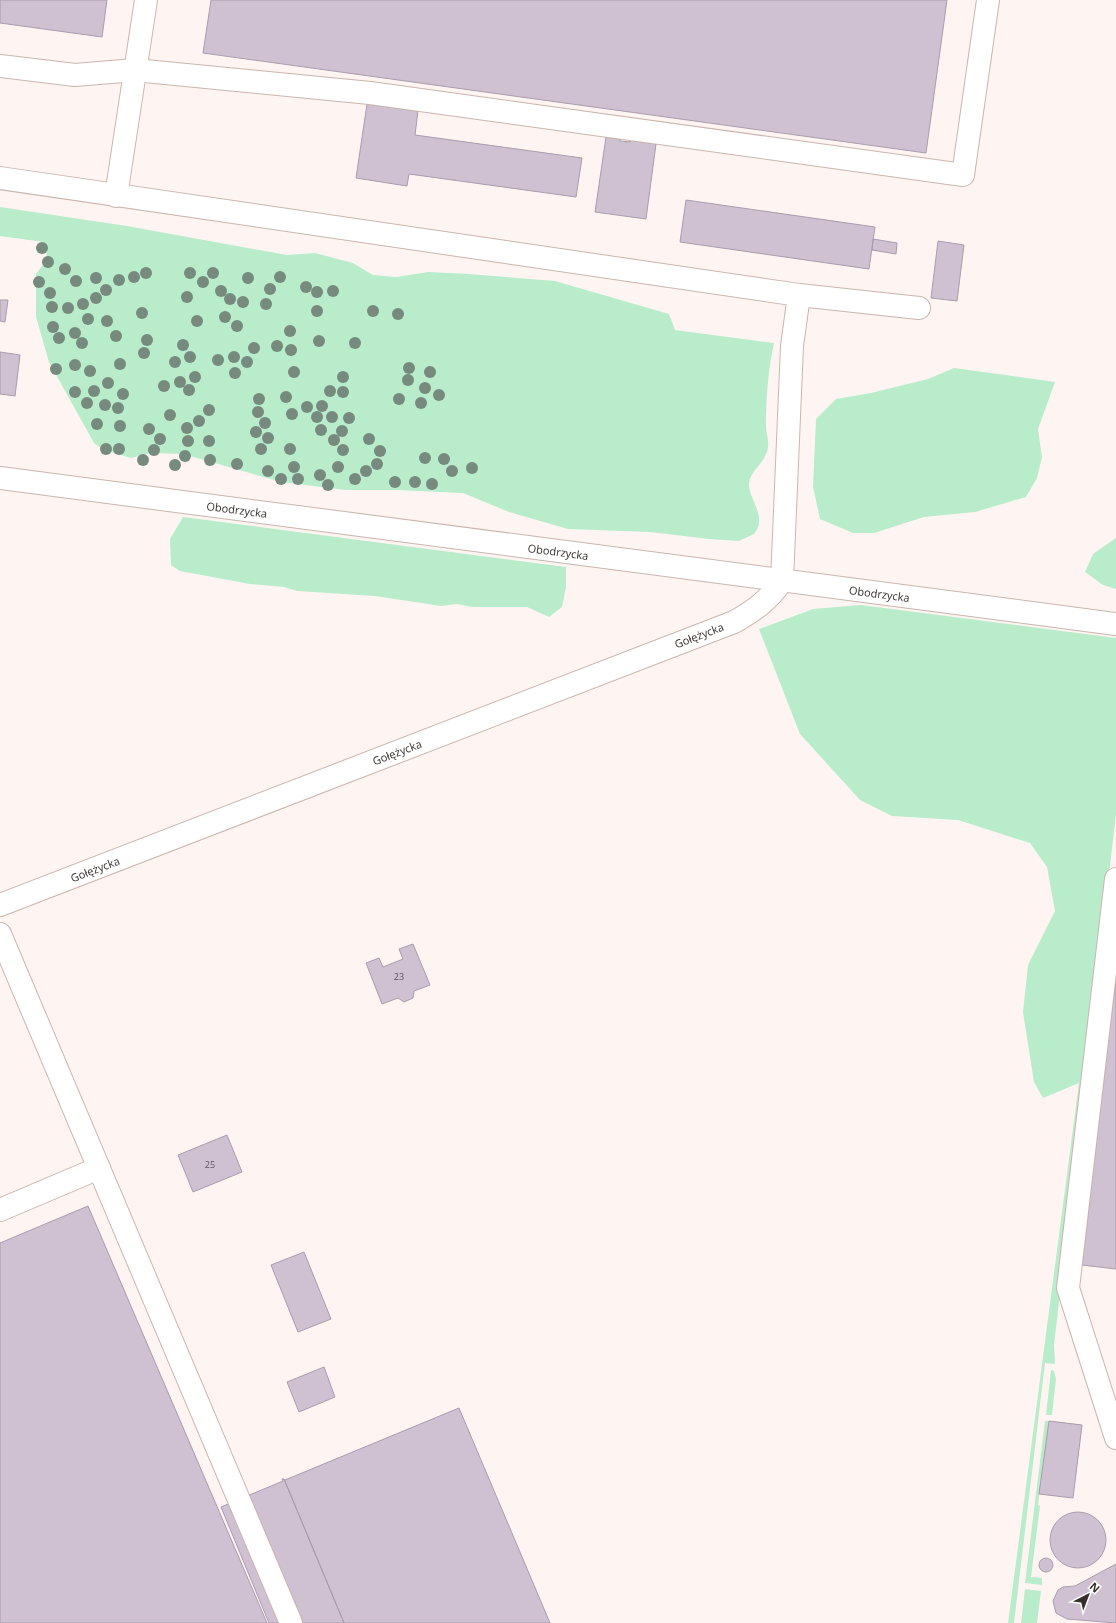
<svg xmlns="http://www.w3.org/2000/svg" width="1116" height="1623" viewBox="0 0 1116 1623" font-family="'Open Sans',sans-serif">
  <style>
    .green { fill: #b8eccb }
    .building { fill: #cfc1d2; stroke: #a99cac }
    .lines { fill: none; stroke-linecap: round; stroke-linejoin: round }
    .minor-casing { stroke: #cab5ad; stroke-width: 24 }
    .minor { stroke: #fff; stroke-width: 22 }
    .tree { fill: #768a7d }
    .labels { text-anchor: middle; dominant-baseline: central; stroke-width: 3; stroke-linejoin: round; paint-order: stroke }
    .number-label { font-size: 9px; fill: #5c5355 }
    .street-label { font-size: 11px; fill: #362e2b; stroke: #fff }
  </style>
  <rect width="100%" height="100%" fill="#fef5f2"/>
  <path class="green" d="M0,207l127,19 160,29 28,-2 38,10 20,12 23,2 32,-5 41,2 86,7 114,33 6,16 99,13c-6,28 -8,55 -8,83 0,7 3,14 2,21 -1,13 -14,21 -18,32 -5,13 11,29 9,44 0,4 -3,8 -5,11l-15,7 -30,-2 -59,-7 -82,-3 -59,-17 -46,-19 -67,-3h-50l-65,-8 -98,-28 -32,-1 -20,5 -27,-8 -10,-7 -45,-81 -13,-45v-43l10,-13 1,-10 -3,-9 -44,-6z
    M954,368l101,14 -17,47 4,28 -5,21 -11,19 -51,15 -51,5 -50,16h-21l-33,-14 -7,-32 3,-68 20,-20 35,-6 57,-14z
    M183,517l383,50v20l-4,20 -13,10 -22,-10h-55l-15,-3 -16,2 -66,-10 -78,-5 -13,-4 -34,-3 -70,-13 -9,-6 -1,-26z
    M1116,538v51l-13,-4 -18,-13 8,-18z
    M861,605l255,33v176l-62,531 1,19 -10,-1 -31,260h-6l71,-540 -36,15 -9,-16 -11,-70 5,-47 27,-54 -8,-44 -17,-24 -72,-23 -66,-4 -32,-16 -60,-66 -41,-105 54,-20z
    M1051,1370l3,1 2,8 -4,36h-6z
    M1045,1421h4l-11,84 2,1 -9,71 11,1v7l-17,-2z
    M1025,1589l16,2 -4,32h-16z"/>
  <path class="building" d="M0,0h107l-5,37 -102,-14z
    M211,0h736l-21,153 -723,-100z
    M367,104l51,7 -3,24 167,23 -6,39 -167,-23 -2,12 -51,-8z
    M606,137l14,2v2l10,1v-2l26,4 -10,75 -51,-7z
    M686,200l189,27 -6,42 -189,-27z
    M873,239l24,4 -1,11 -24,-4z
    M938,241l26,4 -7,56 -26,-3z
    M0,300h8l-3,22 -5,-1z
    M0,352l20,3 -5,41 -15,-2z
    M413,944l17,41 -16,6 -1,7 -9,4 -6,-4 -16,6 -16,-41 13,-5 4,9 20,-8 -4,-10z
    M1116,975v294l-34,-4z
    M227,1135l15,37 -49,20 -15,-37z
    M88,1206l179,417h-267v-380z
    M304,1252l27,67 -33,13 -27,-67z
    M324,1367l11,30 -36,15 -12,-30z
    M459,1408l91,215h-206l-60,-144 1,1z
    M1049,1421l33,4 -9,73 -34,-4z
    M282,1479h2l60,144h-75l-48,-116 62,-26z
    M1050 1540a28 28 0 1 1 56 0a28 28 0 1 1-56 0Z
    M1039 1565a7 7 0 1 1 14 0a7 7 0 1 1-14 0Z
    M1116,1564v59l-49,-4 -11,-6 -3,-12 5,-11 5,-3 12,-1z"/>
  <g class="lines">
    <defs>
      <g id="minor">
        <path d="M0,66l75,9 60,-5 235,23 593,82 25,-175"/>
        <path d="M0,178l799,117 -7,51 -10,235c-13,19 -28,30 -48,41l-734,283"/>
        <path d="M116,196l30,-196"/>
        <path d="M799,295l120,13"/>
        <path id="s1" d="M0,478l1116,146"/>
        <path d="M1116,879l-48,409 48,150"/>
        <path d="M0,934l291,689"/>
        <path d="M0,1210l99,-42"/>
      </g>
    </defs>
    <use href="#minor" class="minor-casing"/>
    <use href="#minor" class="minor"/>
  </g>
  <g class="tree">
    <circle cx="42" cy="248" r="6"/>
    <circle cx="48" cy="262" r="6"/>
    <circle cx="65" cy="269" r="6"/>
    <circle cx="146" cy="273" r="6"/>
    <circle cx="190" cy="273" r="6"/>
    <circle cx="213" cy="273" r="6"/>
    <circle cx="134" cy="277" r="6"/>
    <circle cx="280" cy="277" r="6"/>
    <circle cx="96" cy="278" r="6"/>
    <circle cx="248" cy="278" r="6"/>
    <circle cx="119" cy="280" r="6"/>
    <circle cx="76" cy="281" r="6"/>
    <circle cx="39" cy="282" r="6"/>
    <circle cx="203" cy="282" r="6"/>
    <circle cx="306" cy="287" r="6"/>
    <circle cx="270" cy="289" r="6"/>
    <circle cx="106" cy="290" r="6"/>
    <circle cx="221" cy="291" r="6"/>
    <circle cx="333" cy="291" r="6"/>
    <circle cx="317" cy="292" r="6"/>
    <circle cx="50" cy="293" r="6"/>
    <circle cx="187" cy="297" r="6"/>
    <circle cx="96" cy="298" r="6"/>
    <circle cx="230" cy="299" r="6"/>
    <circle cx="243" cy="302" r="6"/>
    <circle cx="83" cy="304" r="6"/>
    <circle cx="266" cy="304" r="6"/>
    <circle cx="52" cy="307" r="6"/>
    <circle cx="68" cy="308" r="6"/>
    <circle cx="317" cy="311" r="6"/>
    <circle cx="373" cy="311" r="6"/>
    <circle cx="142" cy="313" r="6"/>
    <circle cx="398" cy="314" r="6"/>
    <circle cx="225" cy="317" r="6"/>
    <circle cx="88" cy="319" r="6"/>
    <circle cx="107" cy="321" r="6"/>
    <circle cx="197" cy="321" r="6"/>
    <circle cx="237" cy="326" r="6"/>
    <circle cx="53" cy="327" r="6"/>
    <circle cx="290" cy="331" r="6"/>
    <circle cx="75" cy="333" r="6"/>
    <circle cx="116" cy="336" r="6"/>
    <circle cx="59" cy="338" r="6"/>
    <circle cx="147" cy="340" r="6"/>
    <circle cx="319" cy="341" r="6"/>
    <circle cx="82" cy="343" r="6"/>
    <circle cx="355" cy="343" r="6"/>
    <circle cx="183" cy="345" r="6"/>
    <circle cx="277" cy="346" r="6"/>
    <circle cx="254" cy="348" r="6"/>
    <circle cx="291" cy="350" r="6"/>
    <circle cx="144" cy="353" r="6"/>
    <circle cx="190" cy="357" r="6"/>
    <circle cx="234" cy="357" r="6"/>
    <circle cx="218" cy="360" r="6"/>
    <circle cx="175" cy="362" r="6"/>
    <circle cx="247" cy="362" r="6"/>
    <circle cx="120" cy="364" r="6"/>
    <circle cx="75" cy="365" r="6"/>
    <circle cx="409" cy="368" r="6"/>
    <circle cx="56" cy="369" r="6"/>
    <circle cx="90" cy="371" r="6"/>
    <circle cx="294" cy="372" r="6"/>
    <circle cx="430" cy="372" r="6"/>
    <circle cx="235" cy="373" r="6"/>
    <circle cx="195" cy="377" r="6"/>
    <circle cx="343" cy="377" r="6"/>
    <circle cx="408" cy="380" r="6"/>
    <circle cx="180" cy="382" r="6"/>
    <circle cx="108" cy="383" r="6"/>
    <circle cx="164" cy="386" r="6"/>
    <circle cx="425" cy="388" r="6"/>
    <circle cx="189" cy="390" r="6"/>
    <circle cx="94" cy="391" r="6"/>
    <circle cx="330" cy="391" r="6"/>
    <circle cx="75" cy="392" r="6"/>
    <circle cx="343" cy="392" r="6"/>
    <circle cx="123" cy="394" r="6"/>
    <circle cx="439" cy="395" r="6"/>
    <circle cx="286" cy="397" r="6"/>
    <circle cx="259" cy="399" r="6"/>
    <circle cx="399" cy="399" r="6"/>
    <circle cx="87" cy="403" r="6"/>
    <circle cx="421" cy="403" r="6"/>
    <circle cx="105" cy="405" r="6"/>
    <circle cx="322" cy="406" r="6"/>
    <circle cx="307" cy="407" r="6"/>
    <circle cx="118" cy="408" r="6"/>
    <circle cx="209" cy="410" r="6"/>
    <circle cx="258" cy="412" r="6"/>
    <circle cx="292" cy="414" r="6"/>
    <circle cx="170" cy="415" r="6"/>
    <circle cx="317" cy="417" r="6"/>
    <circle cx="332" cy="417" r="6"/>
    <circle cx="349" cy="418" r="6"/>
    <circle cx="199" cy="421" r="6"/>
    <circle cx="265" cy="423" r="6"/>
    <circle cx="97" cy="424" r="6"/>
    <circle cx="120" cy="426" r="6"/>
    <circle cx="187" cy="428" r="6"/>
    <circle cx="149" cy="429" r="6"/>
    <circle cx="321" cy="430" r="6"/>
    <circle cx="342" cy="431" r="6"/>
    <circle cx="256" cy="432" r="6"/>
    <circle cx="268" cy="438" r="6"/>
    <circle cx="160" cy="439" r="6"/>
    <circle cx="369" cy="439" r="6"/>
    <circle cx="334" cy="440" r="6"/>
    <circle cx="188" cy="441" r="6"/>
    <circle cx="209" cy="441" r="6"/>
    <circle cx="106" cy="449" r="6"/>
    <circle cx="119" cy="449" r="6"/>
    <circle cx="261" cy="449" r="6"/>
    <circle cx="290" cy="449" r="6"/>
    <circle cx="154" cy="450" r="6"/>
    <circle cx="343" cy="450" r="6"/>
    <circle cx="380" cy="451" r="6"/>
    <circle cx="185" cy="456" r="6"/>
    <circle cx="425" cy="458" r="6"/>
    <circle cx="444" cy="459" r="6"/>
    <circle cx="143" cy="460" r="6"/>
    <circle cx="210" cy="460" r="6"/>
    <circle cx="237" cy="464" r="6"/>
    <circle cx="377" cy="464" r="6"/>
    <circle cx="175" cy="465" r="6"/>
    <circle cx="294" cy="467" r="6"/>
    <circle cx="338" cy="467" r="6"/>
    <circle cx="472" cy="468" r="6"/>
    <circle cx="268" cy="471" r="6"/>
    <circle cx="366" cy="471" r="6"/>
    <circle cx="452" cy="471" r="6"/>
    <circle cx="320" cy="475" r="6"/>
    <circle cx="281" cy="479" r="6"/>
    <circle cx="298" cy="479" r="6"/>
    <circle cx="355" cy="479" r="6"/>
    <circle cx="395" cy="482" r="6"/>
    <circle cx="415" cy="482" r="6"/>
    <circle cx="432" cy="484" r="6"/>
    <circle cx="328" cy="485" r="6"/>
  </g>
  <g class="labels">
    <g class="number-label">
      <text x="399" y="976">23</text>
      <text x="210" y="1164">25</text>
    </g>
    <g class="street-label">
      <text stroke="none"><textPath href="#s1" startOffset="239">Obodrzycka</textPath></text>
      <text stroke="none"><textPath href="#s1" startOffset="563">Obodrzycka</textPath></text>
      <text stroke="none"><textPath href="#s1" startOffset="887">Obodrzycka</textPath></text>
      <text transform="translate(699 635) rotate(-21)">Gołężycka</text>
      <text transform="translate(397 752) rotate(-21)">Gołężycka</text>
      <text transform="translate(95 869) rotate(-21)">Gołężycka</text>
    </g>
  </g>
  <g transform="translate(1088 1595) rotate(42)" stroke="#ffffff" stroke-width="3" paint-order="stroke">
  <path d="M0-3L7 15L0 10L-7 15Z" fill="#362e2b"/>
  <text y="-6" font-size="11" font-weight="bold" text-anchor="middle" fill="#362e2b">N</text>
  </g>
</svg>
